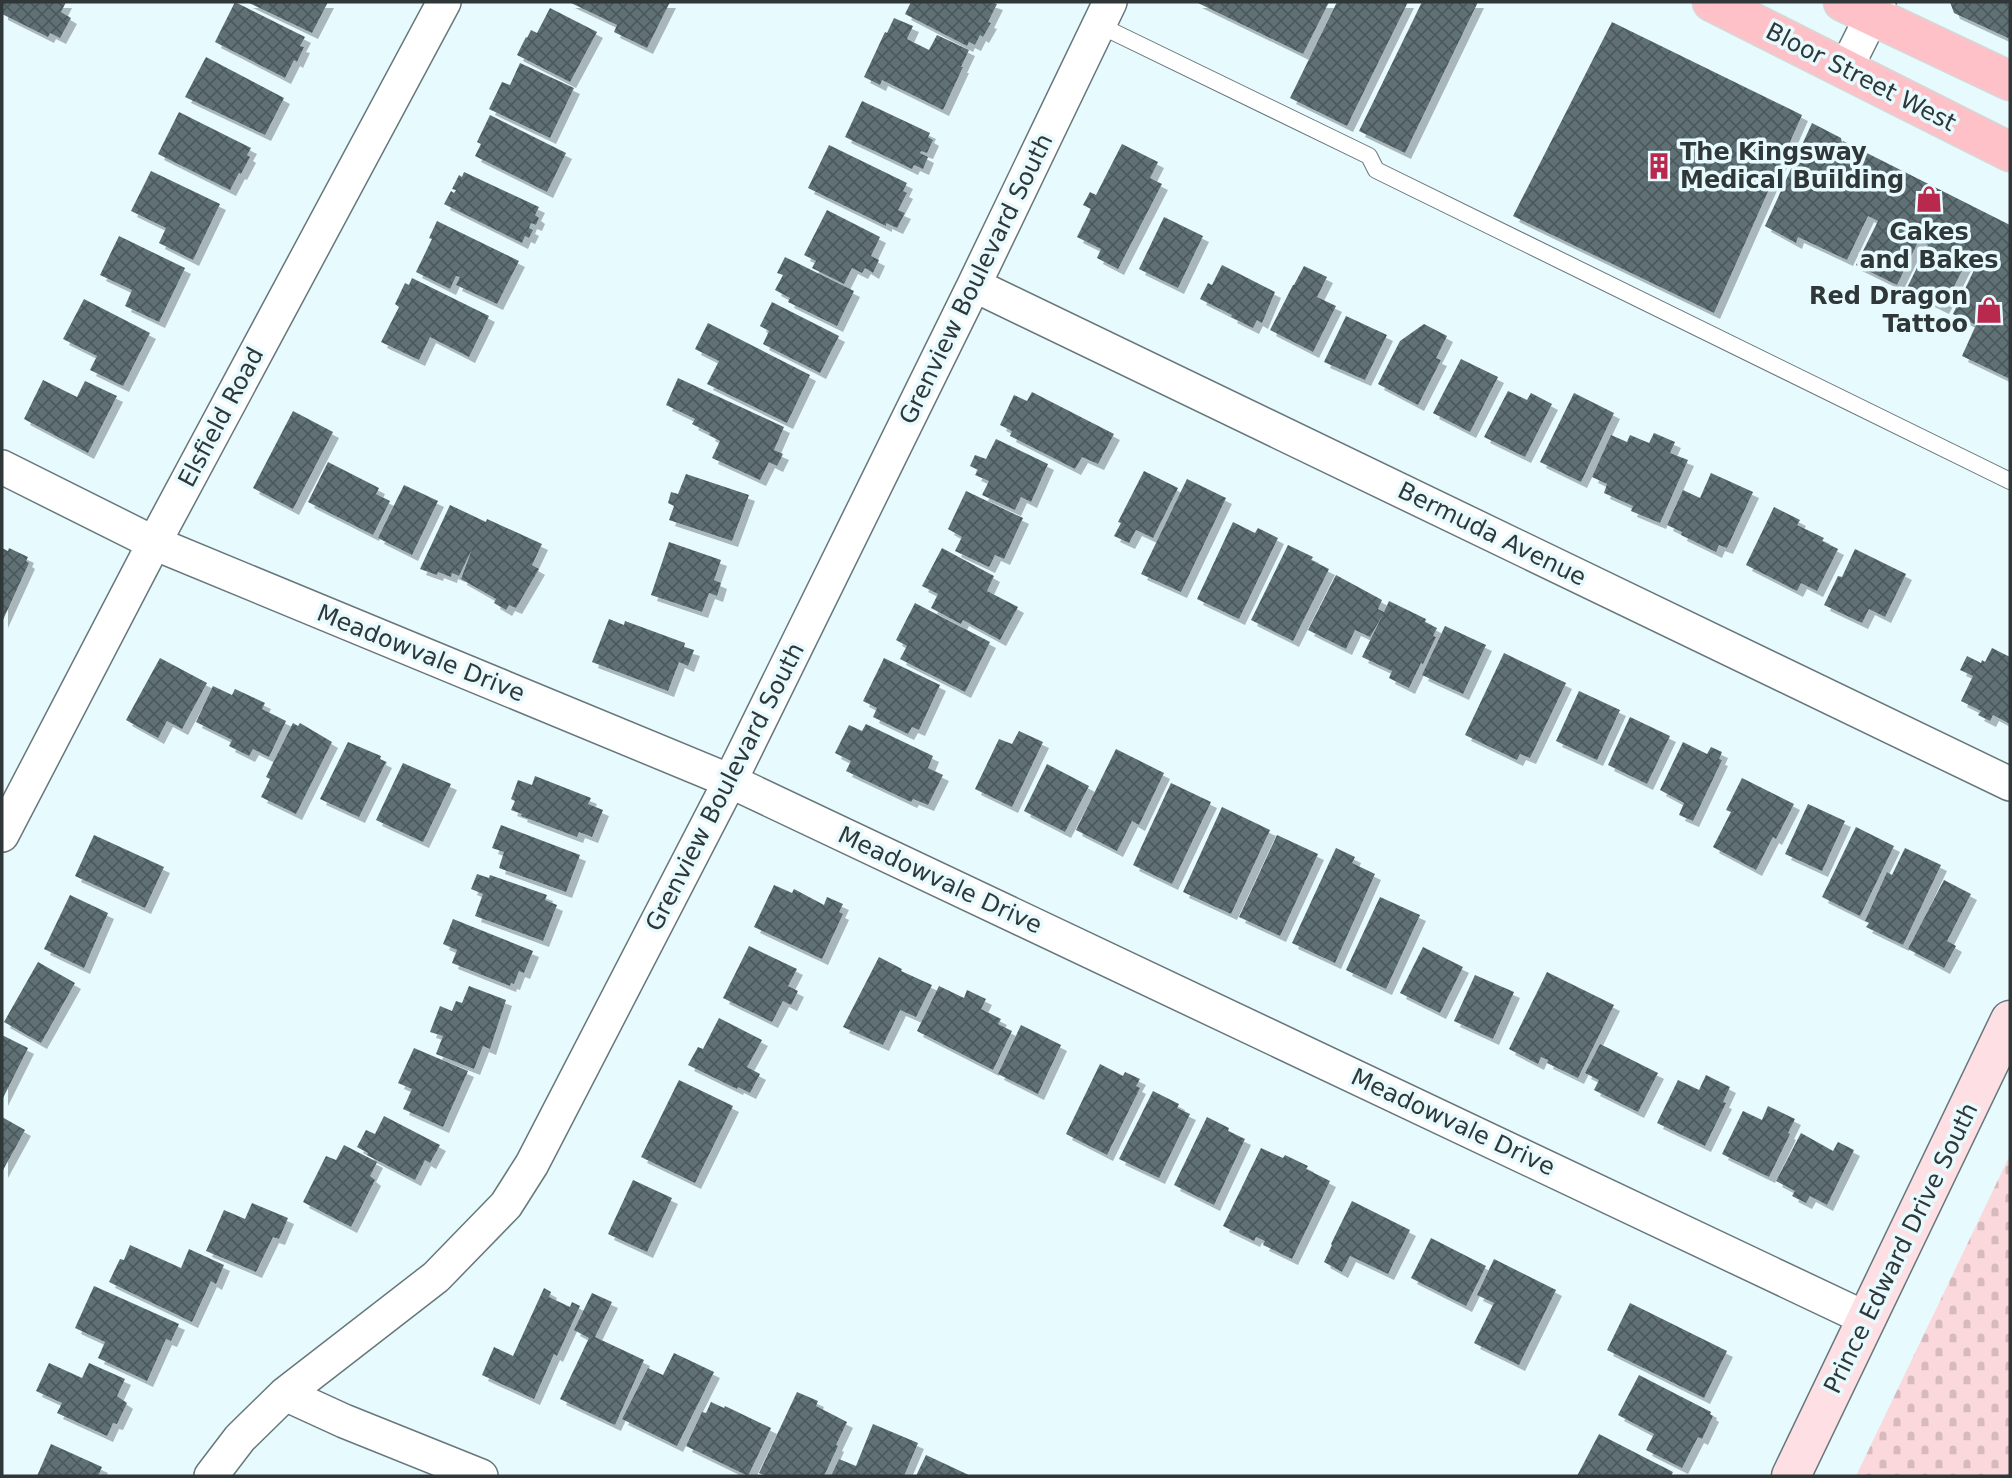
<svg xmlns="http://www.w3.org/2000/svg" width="2012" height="1478" viewBox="0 0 2012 1478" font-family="'DejaVu Sans',sans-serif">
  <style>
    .cemetery { fill: url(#cemetery-stones) }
    .building { fill: url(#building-cross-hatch); filter: url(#shadow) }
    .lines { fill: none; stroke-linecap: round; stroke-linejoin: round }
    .lane-casing { stroke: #67777b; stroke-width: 18 }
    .street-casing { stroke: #67777b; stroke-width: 36 }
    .secondary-casing { stroke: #67777b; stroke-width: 41 }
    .primary-casing { stroke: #d6d7d7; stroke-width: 41 }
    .lane { stroke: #fff; stroke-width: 16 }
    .street { stroke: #fff; stroke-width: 33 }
    .secondary { stroke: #fee0e4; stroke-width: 38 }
    .primary { stroke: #fec1c8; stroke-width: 38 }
    .labels { text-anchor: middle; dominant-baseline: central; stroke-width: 7; stroke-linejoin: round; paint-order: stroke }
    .street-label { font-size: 24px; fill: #303739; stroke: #e7fafe }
    .poi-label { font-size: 24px; font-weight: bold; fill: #303739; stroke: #e7fafe; text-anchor: start }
  </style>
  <defs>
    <pattern id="cemetery-stones" width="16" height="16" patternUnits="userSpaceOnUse" patternTransform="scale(1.75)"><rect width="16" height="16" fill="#fbd8db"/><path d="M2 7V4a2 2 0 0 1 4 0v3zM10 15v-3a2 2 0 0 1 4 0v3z" fill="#d7babd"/></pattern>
    <pattern id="building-cross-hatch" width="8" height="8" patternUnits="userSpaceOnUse" patternTransform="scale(1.75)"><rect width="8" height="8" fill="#607175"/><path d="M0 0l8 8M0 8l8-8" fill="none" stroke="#4c595c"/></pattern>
    <filter id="shadow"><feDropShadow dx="6" dy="6" stdDeviation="0" flood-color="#0004"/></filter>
  </defs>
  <rect width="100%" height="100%" fill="#e7fafe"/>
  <path class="cemetery" d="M2010,1155v321h-154z"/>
  <path class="building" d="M2,2h64l-5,10 10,6 -11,20 -10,-5 -2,4 -46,-23z
    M235,2l70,35 -5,9 4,1 -7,15 -3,-2 -9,18 -70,-36z
    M247,2h81l-16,31z
    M569,2h101l-23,46 -33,-16 3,-7z
    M911,2h80l6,2 -9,18 3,1 -8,14 -3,-2 -5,10 -6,-3 -2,4 -62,-32z
    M1196,2h133l-26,52z
    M1337,2h71l-61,124 -57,-28z
    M1422,2h56l-73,151 -46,-22z
    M1950,2h60v37l-56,-26z
    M550,8l47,24 -27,50 -53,-27 9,-18 1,1 4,-8 6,3z
    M894,18l19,8 -6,13 22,11 8,-15 32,15 -8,17h2l-20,43 -61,-30 -2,5 -16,-8 21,-45 2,1z
    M1612,22l190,93 -88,198 -201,-97z
    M206,57l78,41 -19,37 -80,-38z
    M520,63l54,25 -24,50 -61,-29 13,-27 8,3z
    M862,101l68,32 -2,4 5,3 -6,13 -6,-2 -1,2 8,4 -5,12 -9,-4 -2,4 -67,-32z
    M179,112l72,36 -4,7 3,2 -9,17 -2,-1 -9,17 -72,-36z
    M490,115l76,38 -19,39 -72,-36 6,-12 -4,-2z
    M1812,123l29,15 1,5 1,-2 167,84v154l-48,-23 14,-31 -23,-11 22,-46 -9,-5 -23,45 -37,-18 22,-45 -5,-3 -4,-2 -22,45 -41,-20 22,-44 -10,-5 -21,44 -49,-23 -2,6 -31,-17z
    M1122,144l36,18 -8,16 12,6 -44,85 -21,-11 4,-9 -24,-12 14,-28 -8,-4 7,-13 6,3z
    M829,145l78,38 -4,8 4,2 -9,17 7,3 -8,15 -11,-5v3l-78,-38z
    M151,171l69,33 -27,56 -34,-17 7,-15 -35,-17z
    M464,172l75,35 -4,8 4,3 -3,7 -5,-2 -2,5 4,2 -4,8 -4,-2 -3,7 -78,-39 7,-13 3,2 2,-3 -4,-1 7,-14 3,2z
    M827,210l53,27 -9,19 8,4 -6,13 -8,-5 -3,5 -10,-5 -8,16 -32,-16 4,-7 -12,-6z
    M1164,217l39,19 -25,52 -39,-19z
    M437,221l82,40 -22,43 -41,-19 4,-8 -4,-1 -6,13 -34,-17 16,-33 -3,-1z
    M119,236l66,32 -26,54 -34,-16 7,-16 -32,-15z
    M785,257l69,34 -17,35 -49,-24 2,-4 -15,-8 8,-15 -6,-2z
    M1222,265l53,27 -13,31 -5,-3 -4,8 -22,-11 1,-2 -32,-16 8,-16 4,2z
    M1304,266l23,11 -10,20 19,9 -23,46 -43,-22 23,-45h1z
    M412,278l77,38 -20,41 -39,-20 -11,23 -38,-18 18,-35 -4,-3 10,-21 4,2z
    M84,299l66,34 -27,53 -33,-16 7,-14 -34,-17z
    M772,302l67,34 -19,37 -57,-29 6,-13 -9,-5z
    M1346,316l41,19 -22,45 -41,-18z
    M708,323l102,52 -23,48 -80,-39 12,-23 -24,-12z
    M1424,324l23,12 -11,22 5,2 -23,45 -40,-21 22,-43z
    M1461,359l37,18 -28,55 -37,-19z
    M678,378l106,49 -10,23 9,4 -6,12 -8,-4 -9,18 -48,-22 8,-17 -11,-6 1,-2 -18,-9 3,-5 -29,-14z
    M43,380l34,17 8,-16 32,15 -29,57 -64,-34z
    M1508,391l19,9 4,-7 21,11 -27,53 -41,-20z
    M1032,392l82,42 -16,30 -16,-7 -7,12 -65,-33 2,-5 -12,-6 14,-30 13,6z
    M1574,393l40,20 -33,69 -41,-20z
    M293,411l40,21 -40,77 -40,-21z
    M1654,433l21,9 -5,11 18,7 -28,63 -29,-12 2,-5 -29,-13 3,-9 -15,-7 19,-42 16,7 3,-7 19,8z
    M996,439l52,25 -17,38 -10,-5 -6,13 -33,-15 7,-14 -14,-6 3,-5 -8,-4 5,-11 11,4z
    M328,462l51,26 -3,6 14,7 -17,34 -65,-33z
    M1144,471l34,17 -25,50 -17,-8 -7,13 -15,-7 7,-13 -3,-1z
    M1711,473l42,19 -26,56 -8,-3 -3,7 -35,-17 1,-3 -15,-7 16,-35 17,8z
    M686,474l63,21 -17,46 -63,-21 5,-14 -6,-3 3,-11 7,2z
    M1187,479l39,19 -45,94 -40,-18z
    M404,485l34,16 -26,54 -34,-17z
    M966,491l57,27 -19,41 -9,-4 -6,12 -34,-16 7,-14 -14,-8z
    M450,505l36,17 1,-3 55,25 -10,21 7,4 -23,39 -7,-3 -3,5 -12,-7 2,-4 -35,-20 11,-30 -13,27 -7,-3 -1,4 -13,-5 -1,3 -17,-6z
    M1774,507l26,13 -3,5 27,13 -2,3 16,8 -21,42 -16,-8 -4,8 -51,-26z
    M1233,522l22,11 3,-5 20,10 -39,81 -42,-20z
    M669,542l52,18 -7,20 7,3 -4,13 -8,-3 -7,19 -51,-17z
    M1288,545l25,12 -2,3 18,9 -36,72 -42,-21z
    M2,548l6,3 1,-3 19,9 -2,4 3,2 -27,59z
    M942,548l52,28 -7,15 31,16 -18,33 -37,-20 -2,4 -30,-16 7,-14 -16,-8z
    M1855,549l51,25 -21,43 -16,-8 -7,14 -38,-18 14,-29 4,1z
    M1336,575l46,25 -4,9 6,3 5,-11 37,18 -1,3 12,6 -4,8 3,1 -13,27 -2,-1 -12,25 -20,-10 3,-7 -30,-14 20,-41 -12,21 -15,-7 -9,19 -38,-19z
    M915,603l75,39 -25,50 -65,-33 7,-13 -11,-6z
    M609,619l15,6 1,-4 60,22 -1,4 10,3 -6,16 -9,-4 -11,29 -76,-29z
    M1445,626l41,19 -23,49 -41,-19z
    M1992,648l18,9v67l-17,-9 -3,6 -12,-6 3,-4 -20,-10 12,-25 -13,-6 7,-14 14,7 1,-3 3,2z
    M1504,653l62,30 -36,75 -10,-4 -3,6 -52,-25z
    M160,658l47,25 -25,46 -15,-8 -9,17 -32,-18z
    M884,658l56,27 -21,45 -7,-3 -4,7 -35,-17 4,-9 -14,-7z
    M213,686l19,9 3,-6 30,14 -3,6 24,12 -17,36 -16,-8 -4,7 -20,-10 3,-6 -36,-18z
    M1579,691l41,19 -23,50 -41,-19z
    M1630,717l40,19 -23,48 -39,-19z
    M293,723l5,3 2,-3 32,19 -36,72 -35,-17 9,-18 -4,-2z
    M866,724l67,32 -5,12 15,7 -15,30 -15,-6 -2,3 -65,-31 5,-10 -16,-8 14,-28 13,6z
    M1019,731l24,11 -31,65 -37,-18 24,-50 13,5z
    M348,742l33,14 -1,3 6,3 -27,55 -39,-18z
    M1683,742l24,12 4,-7 11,5 -3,7 3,1 -29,61 -14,-6 5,-12 -24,-13z
    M1116,749l48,24 -25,52 -7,-4 -15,30 -41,-21z
    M403,763l48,21 -28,58 -47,-22z
    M1047,764l42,22 -24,46 -41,-21z
    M535,776l56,22 -3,6 15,6 -11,27 -13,-5 -2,5 -56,-21 1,-2 -11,-4 4,-9 -4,-2 7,-19 14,5z
    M1742,778l52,26 -18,35 -3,-2 -17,33 -43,-23 18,-35 -5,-2z
    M1171,783l40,19 -39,82 -39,-19z
    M1808,804l37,17 -23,50 -37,-17z
    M1222,807l48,23 -39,84 -48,-22z
    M501,825l79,30 -14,37 -67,-24 5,-16 -12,-4z
    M1856,827l38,19 -34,70 -38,-19z
    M94,835l70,32 -19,41 -70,-32z
    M1277,835l41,19 -38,82 -41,-19z
    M1336,848l19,9 -3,6 23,11 -40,89 -43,-20z
    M1905,848l36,17 -38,80 -37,-18 3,-4 -4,-2 22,-49 5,3z
    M477,874l12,4 1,-3 57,20 -2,5 12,5 -14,36 -68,-25 8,-22 -12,-5z
    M1944,880l27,14 -24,47 9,5 -12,22 -36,-19z
    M774,885l18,8 2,-4 30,16 3,-8 16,7 -4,8 4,2 -21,45 -68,-32z
    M70,895l38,18 -24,55 -40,-19z
    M1380,897l40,18 -34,74 -40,-19z
    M453,919l80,32 -9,22 -5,-2 -5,13 -3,-1 -1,3 -58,-23 5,-13 -14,-6z
    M749,946l48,23 -9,17 10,5 -7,14 -8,-4 -11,21 -49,-24z
    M1423,947l40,20 -23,46 -40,-20z
    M879,957l23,12 -1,2 31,14 -16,32 -16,-7 -17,35 -40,-18z
    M38,962l37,21 -34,60 -37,-21z
    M1547,972l67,33 -36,73 -31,-15 1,-3 -7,-3 -3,7 -29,-15z
    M1475,975l39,17 -21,47 -39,-18z
    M469,986l37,14 -16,49 -7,-3 -9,23 -38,-15 7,-18 -13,-4 10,-26 12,5 4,-10 6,2z
    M939,986l25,12 3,-8 19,9 -5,10 20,10 -3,5 14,7 -19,39 -76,-39z
    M719,1018l43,22 -15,27 13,7 -10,19 -12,-6 -1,2 -49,-24 10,-18 5,2z
    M1021,1025l40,20 -23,49 -40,-20z
    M2,1035l26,13 -26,52z
    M1600,1044l58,29 -20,39 -44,-22 5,-10 -14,-7z
    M414,1048l54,23 -25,56 -40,-18 9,-20 -14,-6z
    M1100,1064l23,12 2,-4 15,7 -4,7 4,2 -33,67 -41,-21z
    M1706,1075l24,12 -7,15 3,1 -21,43 -48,-23 21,-43 21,10z
    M679,1080l54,26 -38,77 -54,-26z
    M1153,1091l26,13 -2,4 13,6 -31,64 -40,-19z
    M1768,1106l27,13 -7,14 2,1 -21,43 -47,-23 21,-43 19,9z
    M384,1116l56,29 -10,18 -5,-3 -10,20 -48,-25 1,-2 -11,-6 9,-17 9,4z
    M2,1117l23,13 -23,42z
    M1207,1117l22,11 -1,3 17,8 -31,66 -40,-20z
    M1801,1133l32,18 5,-9 16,8 -27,55 -17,-9 -4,7 -14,-7 3,-5 -19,-10z
    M344,1145l33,17 -7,14 5,4 -24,47 -48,-25 23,-46 10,4z
    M1261,1148l22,10 2,-3 23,11 -2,3 24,12 -38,78 -29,-14 2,-4 -9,-4 -2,4 -31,-15z
    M633,1180l39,18 -25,54 -39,-18z
    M1352,1201l58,29 -22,44 -38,-18 -8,16 -18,-10 8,-17 -1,-1z
    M252,1203l36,15 -9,21 -6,-2 -17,35 -50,-21 18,-41 21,9z
    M1431,1238l55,28 -20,40 -55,-28z
    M130,1245l51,23 8,-19 35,16 -8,19 -5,-3 -19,41 -83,-40 11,-23 4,1z
    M1494,1259l62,31 -37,75 -45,-22 20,-40 -17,-8z
    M94,1286l85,38 -8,17 -5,-2 -19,42 -49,-23 7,-16 -30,-14z
    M544,1288l7,4 -2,5 21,10 2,-5 8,4 -23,50 -3,-2 -20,45 -52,-24 12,-28 19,9z
    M592,1293l20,9 -17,35 49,23 -29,65 -55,-26 29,-61 -15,-8z
    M1630,1303l97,48 -23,47 -97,-48z
    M674,1353l40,19 -37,74 -55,-27 26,-51 15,7z
    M49,1363l33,15 7,-15 36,16 -8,17 10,7 -10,21 -4,-1 -6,13 -50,-23 5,-10 -26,-12z
    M1639,1375l72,37 -1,2 3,2 -11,23 -4,-2 -16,31 -36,-18 8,-16 -36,-19z
    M797,1392l21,9 -2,5 31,16 -11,23 2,1 -14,30h-58l-7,-3z
    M711,1402l13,6 1,-2 46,22 -23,48 -62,-30 16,-34 4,1z
    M873,1424l45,19 -14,33h-73l8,-17 17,7z
    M1599,1434l74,38 -2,4h-94z
    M51,1444l51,23 -4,9h-61z
    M926,1455l45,21h-55z"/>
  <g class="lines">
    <defs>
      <path id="lane" d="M1099,25l270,131 7,14 634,311"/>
      <path id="street" d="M1846,68l33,-66
        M974,285l1036,499
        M2,467l152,76 576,238 1137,538
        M2,835l152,-292 290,-541
        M285,1394l59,27 137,55
        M211,1476l29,-38 45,-44 151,-117 70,-72 26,-41 198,-383 244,-496 136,-283"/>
      <path id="secondary" d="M1791,1476l219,-456"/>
      <path id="primary" d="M1712,2l298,150
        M1843,2l167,79"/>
    </defs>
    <use href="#lane" class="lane-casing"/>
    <use href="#street" class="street-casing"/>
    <use href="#secondary" class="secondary-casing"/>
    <use href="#primary" class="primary-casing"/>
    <use href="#lane" class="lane"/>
    <use href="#street" class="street"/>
    <use href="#secondary" class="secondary"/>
    <use href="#primary" class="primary"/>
  </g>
  <defs>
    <symbol id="building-bare" viewBox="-9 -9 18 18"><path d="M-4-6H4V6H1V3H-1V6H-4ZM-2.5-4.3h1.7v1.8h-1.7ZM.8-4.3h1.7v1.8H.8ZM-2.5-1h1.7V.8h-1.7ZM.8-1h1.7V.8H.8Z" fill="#b9294d" stroke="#e7fafe" stroke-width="2.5" paint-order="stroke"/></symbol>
    <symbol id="shop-bare" viewBox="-9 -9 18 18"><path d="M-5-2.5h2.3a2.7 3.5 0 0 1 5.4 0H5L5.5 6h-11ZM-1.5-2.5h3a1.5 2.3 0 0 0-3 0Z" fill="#b9294d" stroke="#e7fafe" stroke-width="2.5" paint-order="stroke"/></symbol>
  </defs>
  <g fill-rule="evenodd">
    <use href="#building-bare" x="1640" y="147" width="38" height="38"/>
    <use href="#shop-bare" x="1910" y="180" width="38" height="38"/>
    <use href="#shop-bare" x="1970" y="291" width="38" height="38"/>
  </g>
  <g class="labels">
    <g class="street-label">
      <text transform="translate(1861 77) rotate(27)">Bloor Street West</text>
      <text transform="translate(976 279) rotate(-64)">Grenview Boulevard South</text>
      <text transform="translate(221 417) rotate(-62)">Elsfield Road</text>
      <text transform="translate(1492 534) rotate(26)">Bermuda Avenue</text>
      <text transform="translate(421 653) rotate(22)">Meadowvale Drive</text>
      <text transform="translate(725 787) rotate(-63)">Grenview Boulevard South</text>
      <text transform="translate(940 880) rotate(25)">Meadowvale Drive</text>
      <text transform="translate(1453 1122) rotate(25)">Meadowvale Drive</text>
      <text transform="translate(1901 1248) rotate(-64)">Prince Edward Drive South</text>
    </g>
    <g class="poi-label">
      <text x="1680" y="152">The Kingsway<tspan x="1680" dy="28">Medical Building</tspan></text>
      <text x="1929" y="232" text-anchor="middle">Cakes<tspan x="1929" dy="28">and Bakes</tspan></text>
      <text x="1968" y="296" text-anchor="end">Red Dragon<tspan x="1968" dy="28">Tattoo</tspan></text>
    </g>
  </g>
  <rect width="2012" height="1478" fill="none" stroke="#303739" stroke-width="7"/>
</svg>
